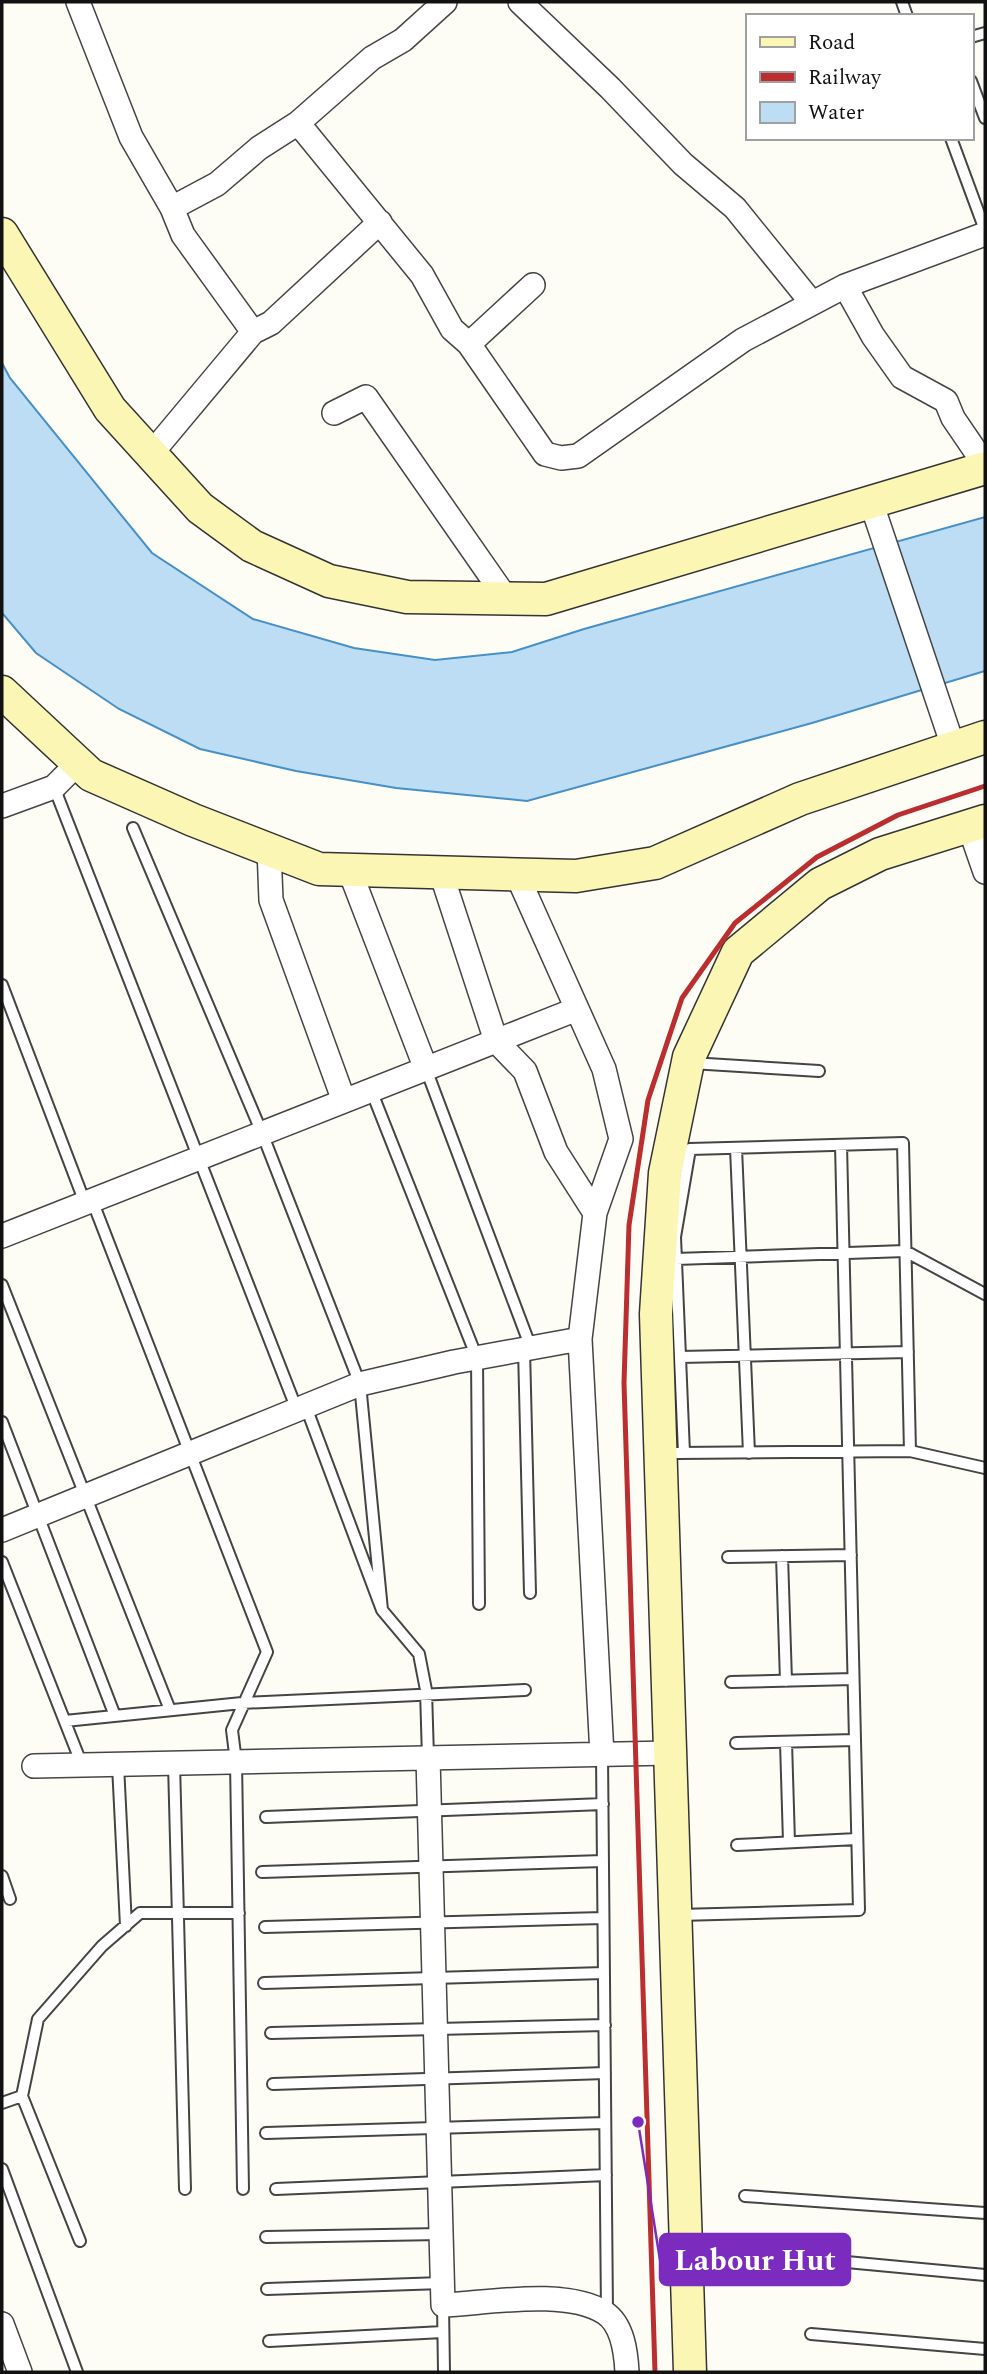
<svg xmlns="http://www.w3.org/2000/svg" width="987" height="2374" viewBox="0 0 987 2374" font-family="Spectral,serif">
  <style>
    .water { fill: #bcddf4; stroke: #468fc7; stroke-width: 2 }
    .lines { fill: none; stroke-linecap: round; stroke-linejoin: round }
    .lane-casing { stroke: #444; stroke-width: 14 }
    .street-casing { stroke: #444; stroke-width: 26 }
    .secondary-casing { stroke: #333; stroke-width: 35 }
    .lane { stroke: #fff; stroke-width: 10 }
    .street { stroke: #fff; stroke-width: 23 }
    .secondary { stroke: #fbf6b4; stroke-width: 32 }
    .rail { stroke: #bb2e2f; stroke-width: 5 }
    .leader { fill: none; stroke: #7b2cbf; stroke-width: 2.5 }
    .callout-dot { fill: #7b2cbf; stroke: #fff; stroke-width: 2.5 }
    .callout { fill: #7b2cbf; stroke: #7b2cbf; stroke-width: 2.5 }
    .callout-label { font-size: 30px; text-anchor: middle; font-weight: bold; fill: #fff }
  </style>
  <rect width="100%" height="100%" fill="#fefdf5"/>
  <path class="water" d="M2,363l8,15 142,175 101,66 101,29 81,12 77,-8 72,-23 401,-112v154l-173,52 -285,78 -131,-13 -100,-17 -96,-22 -81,-40 -83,-56 -34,-40z"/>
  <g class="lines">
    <defs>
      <path id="lane" d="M902,2l5,14
        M971,37l14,-4
        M971,81l14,37
        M951,138l34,92
        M54,787l243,623
        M133,828l129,305 98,251 22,226
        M2,985l83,218
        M691,1063l128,8
        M426,1069l105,279
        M371,1090l106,268 2,246
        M736,1148l13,305
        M92,1200l175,452 -35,78 4,32 7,427
        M676,1259l229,-8 80,43
        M2,1285l168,425
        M524,1349l6,244
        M680,1357l228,-5
        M306,1407l76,203 37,44 7,36 2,68
        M2,1422l113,294
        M677,1453l233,-2 75,17
        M684,1453l-9,-216 15,-88 213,-6 7,308
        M782,1556l4,125
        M728,1557l123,-2
        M2,1562l80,203
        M731,1682l122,-3
        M65,1721l177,-18 283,-13
        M786,1742l3,100
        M736,1743l119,-3
        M602,1755l5,559
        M174,1763l11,426
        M118,1765l8,161
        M266,1817l337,-13
        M737,1845l120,-6
        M262,1872l341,-11
        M2,1876l8,23
        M679,1915l180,-5 -18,-765
        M265,1927l338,-9
        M264,1983l340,-10
        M271,2033l334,-8
        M273,2084l332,-11
        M22,2096l58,145
        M2,2103l20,-7 16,-77 64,-73 38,-33h99
        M266,2133l339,-10
        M2,2169l75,203
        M276,2189l330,-14
        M745,2196l240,17
        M266,2237l175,-3
        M804,2258l181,17
        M267,2289l175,-6
        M443,2305l1,67
        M811,2334l174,15
        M269,2341l174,-9"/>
      <path id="street" d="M78,2l53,135 41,71 11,27 70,97
        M520,2l90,86 73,76 52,44 77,95
        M298,123l124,152 30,54 17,15 76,110 16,4 17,-2 165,-116 102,-54 140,-52
        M172,208l45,-24 42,-36 39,-25 74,-65 31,-18 42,-38
        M845,286l28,50 29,41 44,24 7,17 32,47
        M469,344l64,-59
        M334,413l32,-16 140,201
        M151,454l102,-122 18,-9 109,-101
        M871,502l82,244
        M2,806l52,-19 24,-24
        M969,826l16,46
        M269,849l2,51 73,201
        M349,869l77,200
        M441,873l55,168 29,30 31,81 39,61
        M517,875l87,194 17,70 -26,74 -15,126 22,416
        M2,1236l575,-227
        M2,1530l358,-146 94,-22 126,-23
        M428,1758l15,547c45,-2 124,-17 162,8 18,12 21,40 22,59
        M34,1766l636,-13
        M2,2324l18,48"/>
      <path id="secondary" d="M2,234l108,175 90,99 52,38 77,35 78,16 139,2 439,-131
        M2,692l89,83 102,45 126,49 257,7 79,-13 145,-64 185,-62
        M690,2372l-34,-1058 9,-141 24,-116 49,-105 82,-68 60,-30 105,-33"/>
    </defs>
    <use href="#lane" class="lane-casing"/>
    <use href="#street" class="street-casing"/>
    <use href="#secondary" class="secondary-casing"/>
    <use href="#lane" class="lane"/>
    <use href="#street" class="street"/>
    <use href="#secondary" class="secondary"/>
    <path class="rail" d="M655,2372l-31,-989 5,-158 19,-125 34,-102 53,-75 82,-66 81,-42 87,-29"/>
  </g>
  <path class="leader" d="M638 2122L660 2260"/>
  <circle class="callout-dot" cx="638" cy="2122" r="7"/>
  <rect class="callout" x="660" y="2234" width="190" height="51" rx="7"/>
  <g class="callout-label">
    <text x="755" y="2270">Labour Hut</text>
  </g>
  <rect width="987" height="2374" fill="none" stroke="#111111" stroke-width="7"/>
  <rect x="746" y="14" width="228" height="126" fill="#ffffff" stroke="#a0a0a0" stroke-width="2"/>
  <rect x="760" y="37" width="35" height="10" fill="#fbf6b4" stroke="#a0a0a0" stroke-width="2"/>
  <text x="808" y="49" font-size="21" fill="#111111">Road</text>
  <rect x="760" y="72" width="35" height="10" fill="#bb2e2f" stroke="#a0a0a0" stroke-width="2"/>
  <text x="808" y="84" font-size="21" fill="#111111">Railway</text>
  <rect x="760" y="102" width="35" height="21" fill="#bcddf4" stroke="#a0a0a0" stroke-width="2"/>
  <text x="808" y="119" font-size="21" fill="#111111">Water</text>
</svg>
